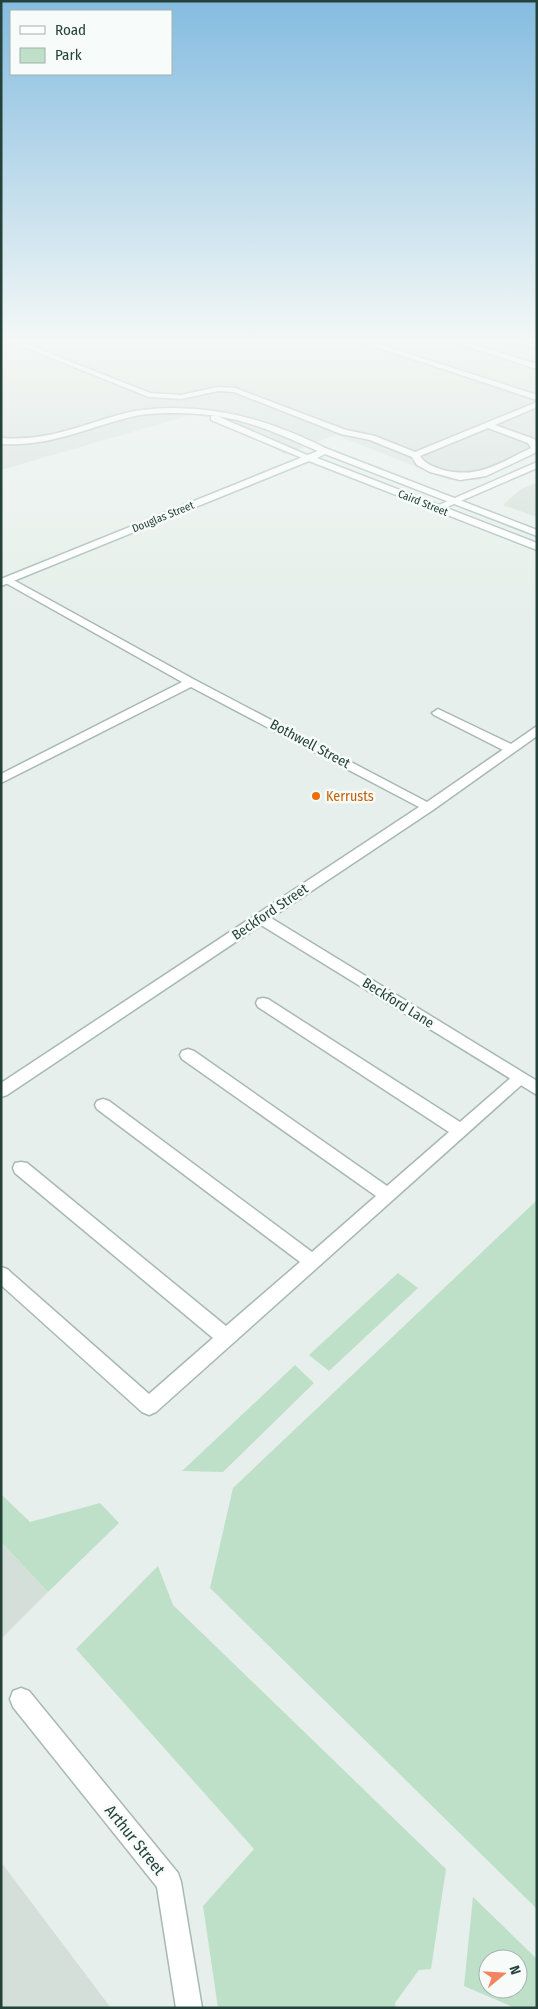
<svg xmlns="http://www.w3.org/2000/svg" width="538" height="2009" viewBox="0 0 538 2009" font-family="'Fira Sans Condensed',sans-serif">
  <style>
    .built { fill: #d4dfda }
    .green { fill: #bfe0c8; fill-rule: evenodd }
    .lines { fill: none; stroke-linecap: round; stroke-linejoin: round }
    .lane-casing { stroke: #a8b8b2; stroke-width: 3 }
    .street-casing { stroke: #a8b8b2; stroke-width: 3 }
    .secondary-casing { stroke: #a4bbb3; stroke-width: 3 }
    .lane { fill: #fff; fill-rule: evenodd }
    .street { fill: #fff; fill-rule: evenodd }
    .secondary { fill: #fff; fill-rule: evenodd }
    .food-dot { fill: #e8710a; stroke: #f7fbf9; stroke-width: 2 }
    .labels { text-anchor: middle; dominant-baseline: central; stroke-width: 5; stroke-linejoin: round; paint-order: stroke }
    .far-street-label { font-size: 11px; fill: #24423a; stroke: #f7fbf9 }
    .street-label { font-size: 14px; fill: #24423a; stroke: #f7fbf9 }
    .food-label { font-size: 14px; fill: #c56008; stroke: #f7fbf9; text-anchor: start }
    .near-street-label { font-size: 16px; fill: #24423a; stroke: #f7fbf9 }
  </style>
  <rect width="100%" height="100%" fill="#e6efeb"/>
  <path class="built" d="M1,338h536v115l-59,27h-28l-114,-45 -51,19 -84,-42 -200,58z
    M537,483v34l-34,-12 18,-16z
    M1,1542l47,50 -47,47z
    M1,1862l110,146h-110z"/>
  <path class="green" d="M537,1200v709l-327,-321 23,-100z
    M398,1273l20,15 -89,83 -20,-16z
    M295,1365l19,18 -91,89 -41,-1z
    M1,1494l29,28 70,-19 19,20 -71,69 -47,-50z
    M158,1566l15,39 273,264 -15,100 -12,1 -24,33 1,5h-178l-15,-102 51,-57 -178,-200z
    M473,1897l64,62v49h-22l-51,-22zM488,1959h30v30h-30z"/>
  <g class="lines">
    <defs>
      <path id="lane" d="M2,338h9l139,55 31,2 37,-8 17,1 111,42 29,6 40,16 122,-50v5l-42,18 39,14 3,3v10l-51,24 -26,4 -30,-8 -13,-7 -5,-8 -42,-17 -29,-6 -107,-42 -16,-1 -37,8 -32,-2zM488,428l40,15 3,5c-32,15 -52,31 -88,22 -9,-3 -18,-6 -23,-14z
        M349,338h10l178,57v5z
        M441,338h10l86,26v5z
        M502,338h11l24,7v4z
        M438,709l75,36 2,3 -6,4 -4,-1 -71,-36 -2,-2z
        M263,998l5,1 192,123 54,-47 6,-2 6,2 2,4 -372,333 -7,3 -7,-3 -141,-127v-18l6,2 142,125 64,-56 -198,-165 -2,-5 2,-5 6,-1 6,1 199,163 74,-64 -203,-153 -2,-4 2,-4 6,-2 6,2 203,151 64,-56 -194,-137 -2,-4 2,-4 6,-2 6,2 193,135 62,-54 -191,-125 -2,-4 2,-4z"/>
      <path id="street" d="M174,408c48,1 84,10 128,29 8,4 20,8 27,14l-1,2h-6c-52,-23 -84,-39 -142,-40 -15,0 -31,0 -45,3 -48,11 -83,31 -134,28v-6c53,4 86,-17 134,-27 13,-2 26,-3 39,-3z
        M211,416h6l97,42 -4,3 -3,-1 -96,-40z
        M537,462v6l-97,42 -3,1 -5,-3z
        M8,577l187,103 232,122 110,-76v10l-104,74 -162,108 266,163v14l-276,-170 -254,170 -6,2v-14l418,-276 -228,-120 -190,96v-9l181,-92 -178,-100 -1,-2z
        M21,1688l8,3 149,182 3,9 21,126h-26l-19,-121 -144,-180 -3,-8 3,-8z"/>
      <path id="secondary" d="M325,448l212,82v6l-212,-82 -8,4 220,85v7l-228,-89 -308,125v-7z"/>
    </defs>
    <use href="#lane" class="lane-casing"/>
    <use href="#street" class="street-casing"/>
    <use href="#secondary" class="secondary-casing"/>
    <use href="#lane" class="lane"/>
    <use href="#street" class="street"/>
    <use href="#secondary" class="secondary"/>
  </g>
  <linearGradient id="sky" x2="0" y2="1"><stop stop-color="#84bce0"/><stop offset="0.55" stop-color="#f4f8f6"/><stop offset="1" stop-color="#f4f8f6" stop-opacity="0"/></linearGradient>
  <rect width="538" height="619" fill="url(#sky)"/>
  <circle class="food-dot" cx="316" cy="796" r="5"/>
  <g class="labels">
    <g class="far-street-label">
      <text transform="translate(423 503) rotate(22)">Caird Street</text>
      <text transform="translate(163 517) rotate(-22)">Douglas Street</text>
    </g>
    <g class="street-label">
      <text transform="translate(310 744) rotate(28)">Bothwell Street</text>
      <text transform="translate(270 912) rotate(-34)">Beckford Street</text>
      <text transform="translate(398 1003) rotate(32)">Beckford Lane</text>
    </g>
    <g class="food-label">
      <text x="326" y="796">Kerrusts</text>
    </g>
    <g class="near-street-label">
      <text transform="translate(135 1840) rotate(51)">Arthur Street</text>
    </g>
  </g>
  <rect width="538" height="2009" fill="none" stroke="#24423a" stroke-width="5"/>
  <rect x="10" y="10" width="162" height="65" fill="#f7fbf9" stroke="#a3b1ad"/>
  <rect x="20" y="26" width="25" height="8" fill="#ffffff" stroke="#a3b1ad"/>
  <text x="55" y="35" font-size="15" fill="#24423a">Road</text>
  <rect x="20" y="48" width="25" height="15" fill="#bfe0c8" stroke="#a3b1ad"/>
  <text x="55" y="60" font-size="15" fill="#24423a">Park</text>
  <g transform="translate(503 1974) rotate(72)"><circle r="24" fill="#f7fbf9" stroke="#a3b1ad"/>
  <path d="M0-4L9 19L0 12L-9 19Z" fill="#f4845f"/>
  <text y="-8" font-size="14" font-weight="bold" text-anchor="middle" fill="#24423a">N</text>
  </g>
</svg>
